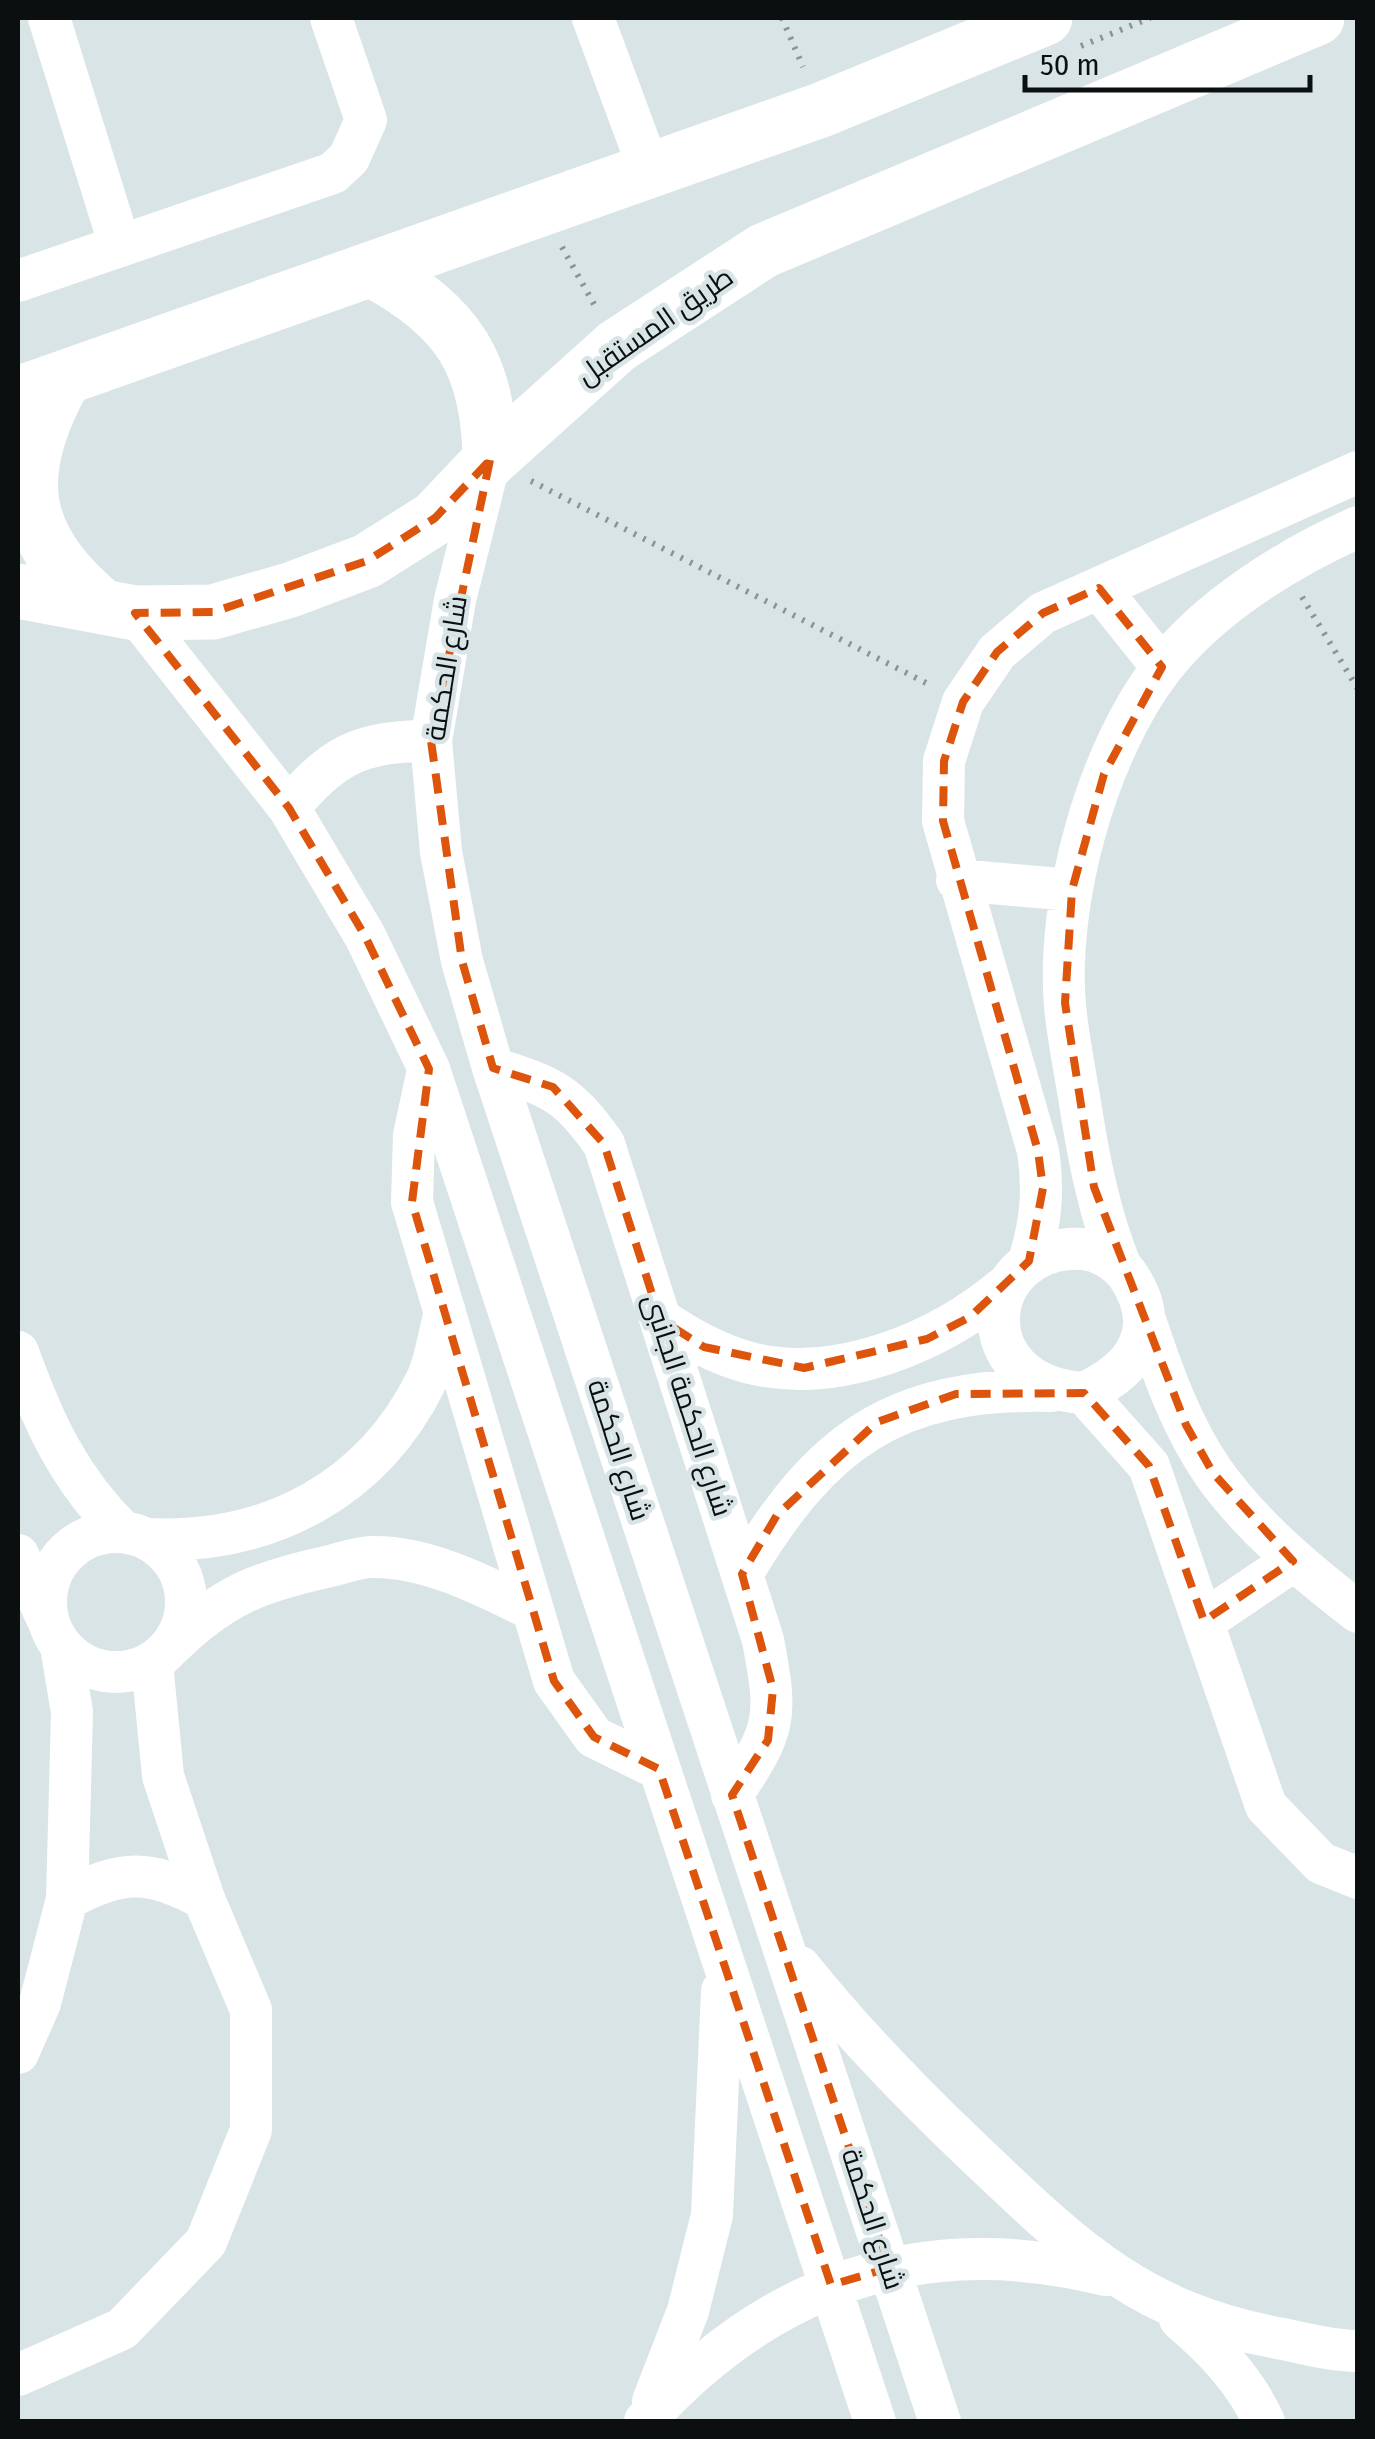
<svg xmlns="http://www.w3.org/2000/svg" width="1375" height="2439" viewBox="0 0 1375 2439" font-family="'Fira Sans Condensed',Cairo,sans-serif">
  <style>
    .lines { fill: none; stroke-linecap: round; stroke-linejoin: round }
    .path { stroke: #8b9395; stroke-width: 6; stroke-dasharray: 2.5 8; stroke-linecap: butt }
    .minor { stroke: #fff; stroke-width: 42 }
    .major { stroke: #fff; stroke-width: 55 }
    .marked { fill: none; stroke: #dd550c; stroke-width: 8; stroke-dasharray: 20 12; stroke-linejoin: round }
    .labels { text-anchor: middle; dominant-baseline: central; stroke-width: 9; stroke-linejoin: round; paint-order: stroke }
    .street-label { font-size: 28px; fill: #0b0f10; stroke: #d9e4e7 }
  </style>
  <rect width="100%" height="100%" fill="#d9e4e7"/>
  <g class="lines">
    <path class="path" d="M782,18l21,49
      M1081,46l69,-28
      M562,247l33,59
      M531,481l399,204
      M1302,597l56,92"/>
    <path class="minor" d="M49,18l71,228
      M593,18l57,154
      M18,281l315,-108 16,-15 17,-38 -35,-102
      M490,460l-35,140 -24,141 10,111 21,109 31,107 447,1354
      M1099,588l63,79
      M135,613l154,195 76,128 64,133 446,1353
      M289,808c42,-53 74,-68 142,-67
      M957,880l115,10
      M493,1068c59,19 74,24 111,76l159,496c15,79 13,89 -31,155
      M428,1070l-14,65 -2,67 142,479 40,56 65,32
      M1029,1261c12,-39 15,-70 9,-110l-95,-330 1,-60 19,-59 34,-50 46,-39 315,-141
      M1120,1265c-21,-53 -31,-105 -40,-162 -5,-32 -12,-65 -15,-97 -9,-105 32,-254 97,-338 47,-61 126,-110 196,-141
      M660,1319c29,19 56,35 90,44 89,22 191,-22 257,-78
      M1146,1323c17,51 36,104 67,149 38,54 92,99 145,140
      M18,1352c25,70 51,127 105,180
      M1084,1393c53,-24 80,-65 43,-119 -10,-13 -28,-24 -45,-25 -102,-5 -120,136 2,144l65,73 117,340 55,57 37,15
      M46 1602a70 70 0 1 1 140 0a70 70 0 1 1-140 0Z
      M147,1539c122,6 226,-49 280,-160 9,-20 12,-45 18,-67
      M18,1555l29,63
      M742,1574c79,-133 152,-187 310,-183
      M1204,1621l89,-60
      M171,1646c51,-50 87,-64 155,-79 15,-3 31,-10 46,-10 55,-1 113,29 161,53
      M67,1899c54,-30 84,-30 137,0
      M800,1967c52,65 110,125 171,183 101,96 168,164 312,189 24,5 50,12 75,12
      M18,2053l22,-50 27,-104 5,-187 -11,-66
      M1180,2319c34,29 65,61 84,103
      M18,2375l104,-46 84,-87 45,-112v-120l-47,-111 -41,-123 -11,-113
      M653,2401l35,-90 24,-96 10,-224
      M645,2421c125,-138 277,-192 460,-146"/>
    <path class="major" d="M374,271c84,45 115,93 116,189
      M63,381c-52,94 -44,157 40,226
      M18,394l803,-284 224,-92
      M18,591l117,22 78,-1 77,-22 77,-29 68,-43 55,-58 127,-114 146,-95 554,-233"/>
  </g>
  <path class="marked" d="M490,460l-59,281 31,220 31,107 60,19 51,57 56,175 44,28 100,21 123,-29 43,-22 59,-56 14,-73 -5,-37 -95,-330 1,-60 19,-59 34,-50 46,-39 56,-25 63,79 -58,107 -32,116 -7,113 29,184 92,238 27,48 80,88 -89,60 -55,-155 -65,-73 -128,1 -79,28 -100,93 -35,59 31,115 -5,51 -36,55 157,473 -58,17 -172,-516 -65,-32 -40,-56 -142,-479 17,-133 -64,-133 -76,-128 -154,-195 78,-1 154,-51 68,-43z"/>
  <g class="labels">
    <g class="street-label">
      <text transform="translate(655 326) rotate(-35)">طريق المستقبل</text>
      <text transform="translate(446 668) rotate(-81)">شارع الحكمة</text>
      <text transform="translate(688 1405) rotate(72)">شارع الحكمة الجانبى</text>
      <text transform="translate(619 1450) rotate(72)">شارع الحكمة</text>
      <text transform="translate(873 2219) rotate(72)">شارع الحكمة</text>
    </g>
  </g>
  <rect width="1375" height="2439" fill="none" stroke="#0b0f10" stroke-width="40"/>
  <path d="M1025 75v15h285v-15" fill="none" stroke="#0b0f10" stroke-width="5"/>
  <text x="1040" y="75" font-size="30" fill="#0b0f10" stroke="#d9e4e7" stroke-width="8" paint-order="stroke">50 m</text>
</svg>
